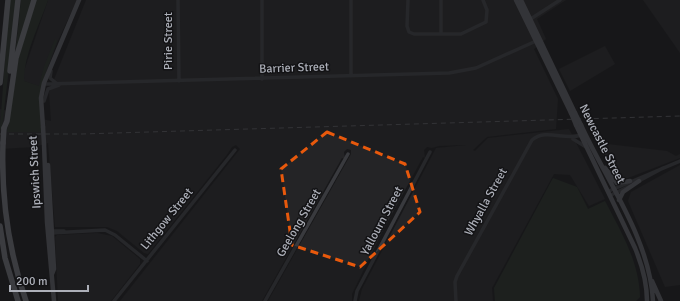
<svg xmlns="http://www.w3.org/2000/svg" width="680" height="301" viewBox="0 0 680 301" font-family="Signika,sans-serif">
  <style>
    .built { fill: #242426 }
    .green { fill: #242c25 }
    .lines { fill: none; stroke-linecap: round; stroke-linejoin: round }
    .minor { stroke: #393a3e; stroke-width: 3.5 }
    .major { stroke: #56575d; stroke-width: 4.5 }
    .highway { stroke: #66686f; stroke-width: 5.5 }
    .rail { stroke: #535459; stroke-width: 1; stroke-dasharray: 5 4; stroke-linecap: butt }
    .major-bridge { stroke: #56575d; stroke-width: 4.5 }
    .highway-bridge { stroke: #66686f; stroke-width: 5.5 }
    .marked { fill: none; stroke: #e8590c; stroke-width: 3; stroke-dasharray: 8 5; stroke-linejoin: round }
    .labels { text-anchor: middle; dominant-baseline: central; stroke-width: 3; stroke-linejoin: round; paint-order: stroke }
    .street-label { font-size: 12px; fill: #acafb8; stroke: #131315 }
  </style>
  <rect width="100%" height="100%" fill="#18181a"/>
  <path class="built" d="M48,0h29l-20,43 -16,44 -17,-6v-10z
    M86,0h480l-29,19 9,20 -12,10 24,50 -2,30 -69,8 -14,13 2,1 13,-13 81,-9 36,70 -16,7 -19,-31 -16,-1 -62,114 1,13h-134l3,-12 74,-141 30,-3 -27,1 -7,2 -5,-1 -3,3 1,8 -2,-1 -43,79 -28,58v7h-84l83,-147v-4l-4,-1 -3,3 1,7 -3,-1 -80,143h-142l120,-152 -4,-4 -4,2 -6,9 -78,98 -4,-1 -27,-22 -10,-4h-52l-7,-84 -14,4 -34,2v-40l51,12 -2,-29z
    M643,0h37v53z
    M605,46l10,18 -45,27 -11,-22z
    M599,143l68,8 9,5 4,-2v4l-52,20h-10l-19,-29z
    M680,165v120l-15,2 -37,-86 3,-9z
    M97,233l15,3 28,23v5l-29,37h-53l-3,-64 2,-2z"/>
  <path class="green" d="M9,0h8l-15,127 -2,3z
    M21,0h12l-18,56z
    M36,0h12c-9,26 -24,54 -24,81l15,5 5,-19 11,-28 2,2 -14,39 -2,52h-34l12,-76z
    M553,178l24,9 11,22 17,-8c16,31 34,60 35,96l-4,4h-141l-1,-13z"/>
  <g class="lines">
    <path class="minor" d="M178,0l1,81
      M351,0v76
      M408,0l-1,26 2,6 5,2h47l25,-12 1,-12 -4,-10
      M529,20l31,-20
      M441,34v-34
      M51,71l-1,7 6,5
      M262,79v-79
      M46,84l403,-11 27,-5 60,-27
      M44,101l4,-12 11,-4
      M573,139l13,8
      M637,182l26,-14
      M609,191l71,-30
      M611,195l19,-9
      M50,231h14
      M51,233l54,-3 10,5 32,26
      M114,301l121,-151
      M265,301l83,-147
      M355,301l2,-10 73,-139
      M456,301l-1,-19 2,-6 75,-136c14,-12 33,1 49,-5"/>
    <path class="major" d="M516,0l55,113
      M521,0l54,113
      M576,125l59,123c7,17 12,34 12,53
      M581,125c25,55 69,114 72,176
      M43,127l-2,-29 3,-15 35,-83
      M44,144l3,78 7,79
      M48,165l6,104 -2,5
      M605,168l12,15 13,-2
      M619,200l4,-8 16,-11
      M652,281l9,20"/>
    <path class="highway" d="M10,71l8,-71
      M0,83l8,-83
      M4,128l3,-7 9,-63 18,-58
      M3,143c-2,55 5,106 23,158
      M0,226l5,32 13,43"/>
    <path class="rail" d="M0,134h82l598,-18"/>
    <path class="major-bridge" d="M571,113l5,12
      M575,113l6,12
      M43,127l1,17"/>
    <path class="highway-bridge" d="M3,143l1,-15"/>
  </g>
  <path d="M0 0H680V301H0ZM327,132l78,32 15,48 -60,55 -68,-22 -11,-76z" fill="#18181a" fill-opacity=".55" fill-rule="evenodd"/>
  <path class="marked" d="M327,132l78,32 15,48 -60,55 -68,-22 -11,-76z"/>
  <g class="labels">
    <g class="street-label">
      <text transform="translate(168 41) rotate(-90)">Pirie Street</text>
      <text transform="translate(294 68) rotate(-2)">Barrier Street</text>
      <text transform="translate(602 144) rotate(63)">Newcastle Street</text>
      <text transform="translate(35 172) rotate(-93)">Ipswich Street</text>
      <text transform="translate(486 202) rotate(-61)">Whyalla Street</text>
      <text transform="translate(167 219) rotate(-51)">Lithgow Street</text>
      <text transform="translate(382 221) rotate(-62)">Yallourn Street</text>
      <text transform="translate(299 223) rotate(-60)">Geelong Street</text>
    </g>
  </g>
  <path d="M10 285v6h78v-6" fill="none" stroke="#acafb8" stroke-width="2"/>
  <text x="16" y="285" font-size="12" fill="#acafb8" stroke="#131315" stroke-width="3" paint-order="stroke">200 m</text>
</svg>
